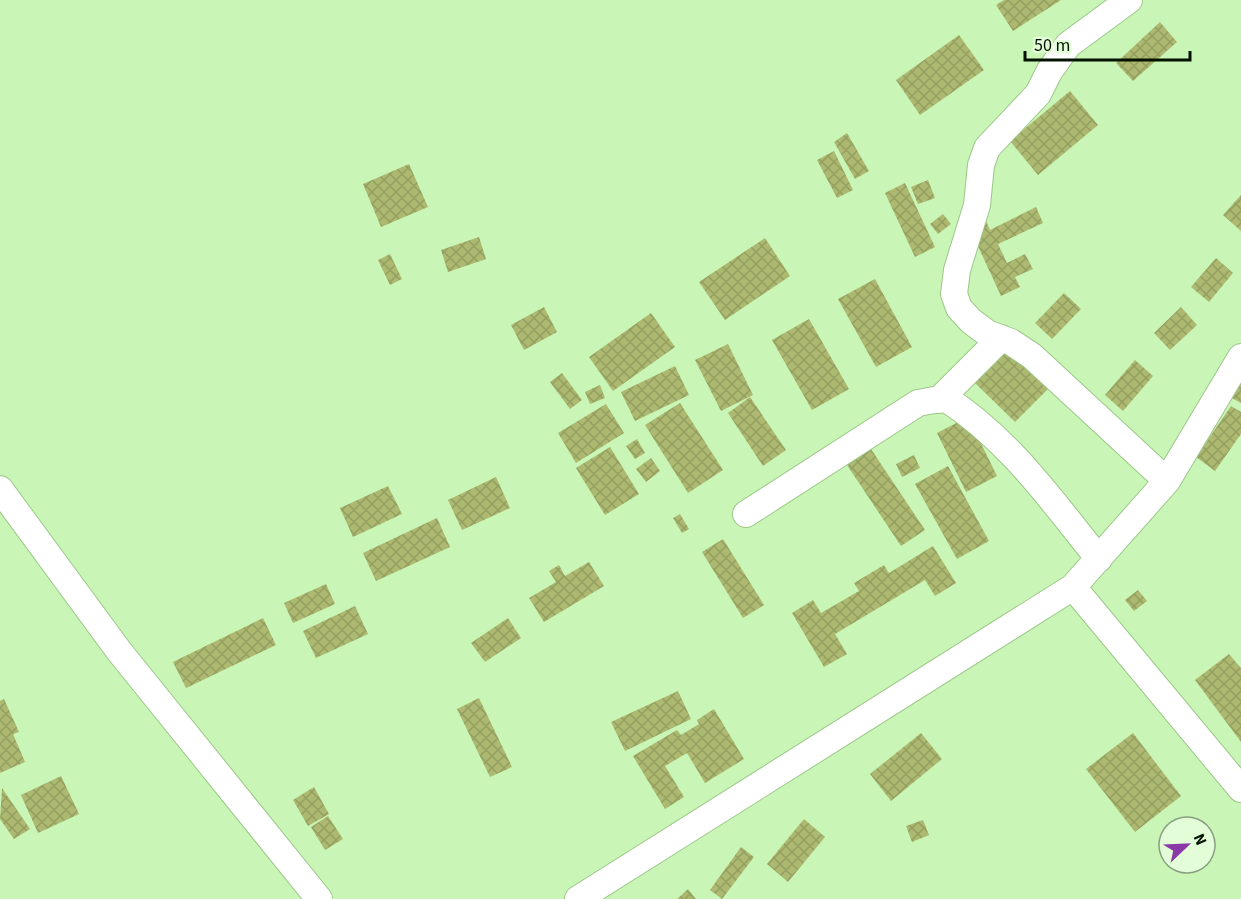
<svg xmlns="http://www.w3.org/2000/svg" width="1241" height="899" viewBox="0 0 1241 899" font-family="'Source Sans 3',sans-serif">
  <style>
    .building { fill: url(#building-cross-hatch) }
    .lines { fill: none; stroke-linecap: round; stroke-linejoin: round }
    .street-casing { stroke: #9cc789; stroke-width: 28 }
    .street { stroke: #fff; stroke-width: 26 }
  </style>
  <defs>
    <pattern id="building-cross-hatch" width="8" height="8" patternUnits="userSpaceOnUse" patternTransform="scale(1.5)"><rect width="8" height="8" fill="#adb970"/><path d="M0 0l8 8M0 8l8-8" fill="none" stroke="#939e5f"/></pattern>
  </defs>
  <rect width="100%" height="100%" fill="#c9f6b6"/>
  <path class="building" d="M1004,0h57l-48,31 -17,-26z
    M1160,22l17,20 -44,39 -17,-18z
    M959,35l25,35 -64,45 -24,-35z
    M1070,91l28,34 -60,50 -28,-34z
    M847,133l22,38 -14,8 -21,-37z
    M834,151l19,39 -16,8 -20,-38z
    M409,164l19,43 -47,20 -18,-43z
    M928,180l7,18 -17,6 -7,-17z
    M905,183l30,64 -20,10 -30,-64z
    M1241,195v36l-18,-16z
    M1036,207l7,16 -45,21 9,19 18,-9 8,15 -18,8 5,10 -19,9 -31,-67 16,-8 4,9z
    M943,214l8,10 -13,10 -8,-10z
    M479,237l7,22 -38,13 -7,-22z
    M765,238l25,38 -65,44 -26,-38z
    M390,254l12,25 -12,6 -12,-25z
    M1216,258l17,15 -24,29 -18,-15z
    M875,279l37,68 -36,20 -38,-68z
    M1064,293l17,16 -29,30 -17,-16z
    M544,307l13,25 -33,18 -13,-25z
    M1181,307l16,18 -27,25 -16,-17z
    M651,313l24,34 -62,44 -24,-34z
    M809,319l40,70 -37,21 -40,-70z
    M728,344l25,51 -32,16 -26,-51z
    M1008,346l41,42 -34,34 -42,-41z
    M1135,360l18,16 -30,35 -18,-16z
    M675,366l14,29 -54,26 -14,-29z
    M562,373l20,27 -12,9 -20,-27z
    M1241,380v23l-11,-6z
    M600,385l5,13 -15,6 -5,-12z
    M750,397l36,53 -23,16 -35,-53z
    M680,403l43,67 -35,23 -43,-68z
    M606,404l18,29 -48,30 -18,-30z
    M1231,406l10,6v22l-26,37 -19,-14z
    M968,417l29,59 -31,16 -29,-59z
    M637,439l8,14 -10,6 -9,-13z
    M610,447l29,47 -34,21 -29,-47z
    M871,449l54,81 -24,16 -54,-81z
    M914,455l6,13 -18,9 -6,-13z
    M651,458l9,13 -14,11 -10,-13z
    M948,466l41,75 -32,18 -42,-75z
    M496,477l14,31 -48,22 -14,-30z
    M388,486l14,28 -49,23 -13,-29z
    M680,514l9,15 -7,4 -9,-15z
    M437,518l13,29 -74,34 -13,-28z
    M723,539l41,66 -21,13 -41,-66z
    M933,546l23,37 -21,13 -10,-16 -90,54 12,20 -23,13 -32,-54 21,-13 8,13 38,-22 -5,-8 30,-18 5,8z
    M589,562l15,24 -60,36 -15,-24 27,-16 -7,-11 10,-6 6,11z
    M326,584l9,20 -42,19 -9,-20z
    M1138,590l9,11 -13,10 -9,-11z
    M355,606l13,28 -52,24 -13,-27z
    M263,618l13,27 -90,43 -13,-26z
    M508,618l13,20 -36,24 -14,-19z
    M1229,654l12,14v74l-46,-62z
    M678,691l13,28 -66,32 -14,-29z
    M479,698l33,69 -22,10 -33,-68z
    M4,699l15,33 -6,2 12,28 -25,11v-72z
    M714,709l30,50 -39,24 -18,-30 -22,13 19,31 -19,12 -32,-53 44,-26 4,5 18,-11 -2,-4z
    M921,733l21,26 -51,42 -21,-27z
    M1133,733l48,63 -46,36 -49,-63z
    M61,776l18,38 -41,19 -17,-38z
    M314,787l15,27 -21,12 -15,-26z
    M2,788l28,41 -16,10 -14,-20z
    M328,816l15,23 -18,11 -14,-23z
    M804,819l21,18 -37,45 -21,-18z
    M923,820l6,15 -17,7 -6,-16z
    M741,847l13,10 -32,42 -12,-9z
    M688,889l8,10h-19z"/>
  <g class="lines">
    <defs>
      <path id="street" d="M1129,0l-61,45 -19,27 -11,22 -51,54 -6,17 -4,40 -20,65 -3,24 5,14 12,13 16,12 24,9 21,14 135,125
        M939,400l62,-62
        M0,489l119,162 200,248
        M746,514l172,-111 27,-5c64,41 107,103 154,161
        M1073,587l168,202
        M578,899l495,-312 94,-106 74,-124"/>
    </defs>
    <use href="#street" class="street-casing"/>
    <use href="#street" class="street"/>
  </g>
  <g transform="translate(1187 845) rotate(67)"><circle r="28" fill="#e2fdd7" stroke="#899f81" stroke-width="1.5"/>
  <path d="M0-4.5L10 22L0 15L-10 22Z" fill="#8b39a7"/>
  <text y="-9" font-size="16" font-weight="bold" text-anchor="middle" fill="#041200">N</text>
  </g>
  <path d="M1025 51v9h165v-9" fill="none" stroke="#041200" stroke-width="3"/>
  <text x="1034" y="51" font-size="18" fill="#041200" stroke="#e2fdd7" stroke-width="4.5" paint-order="stroke">50 m</text>
</svg>
